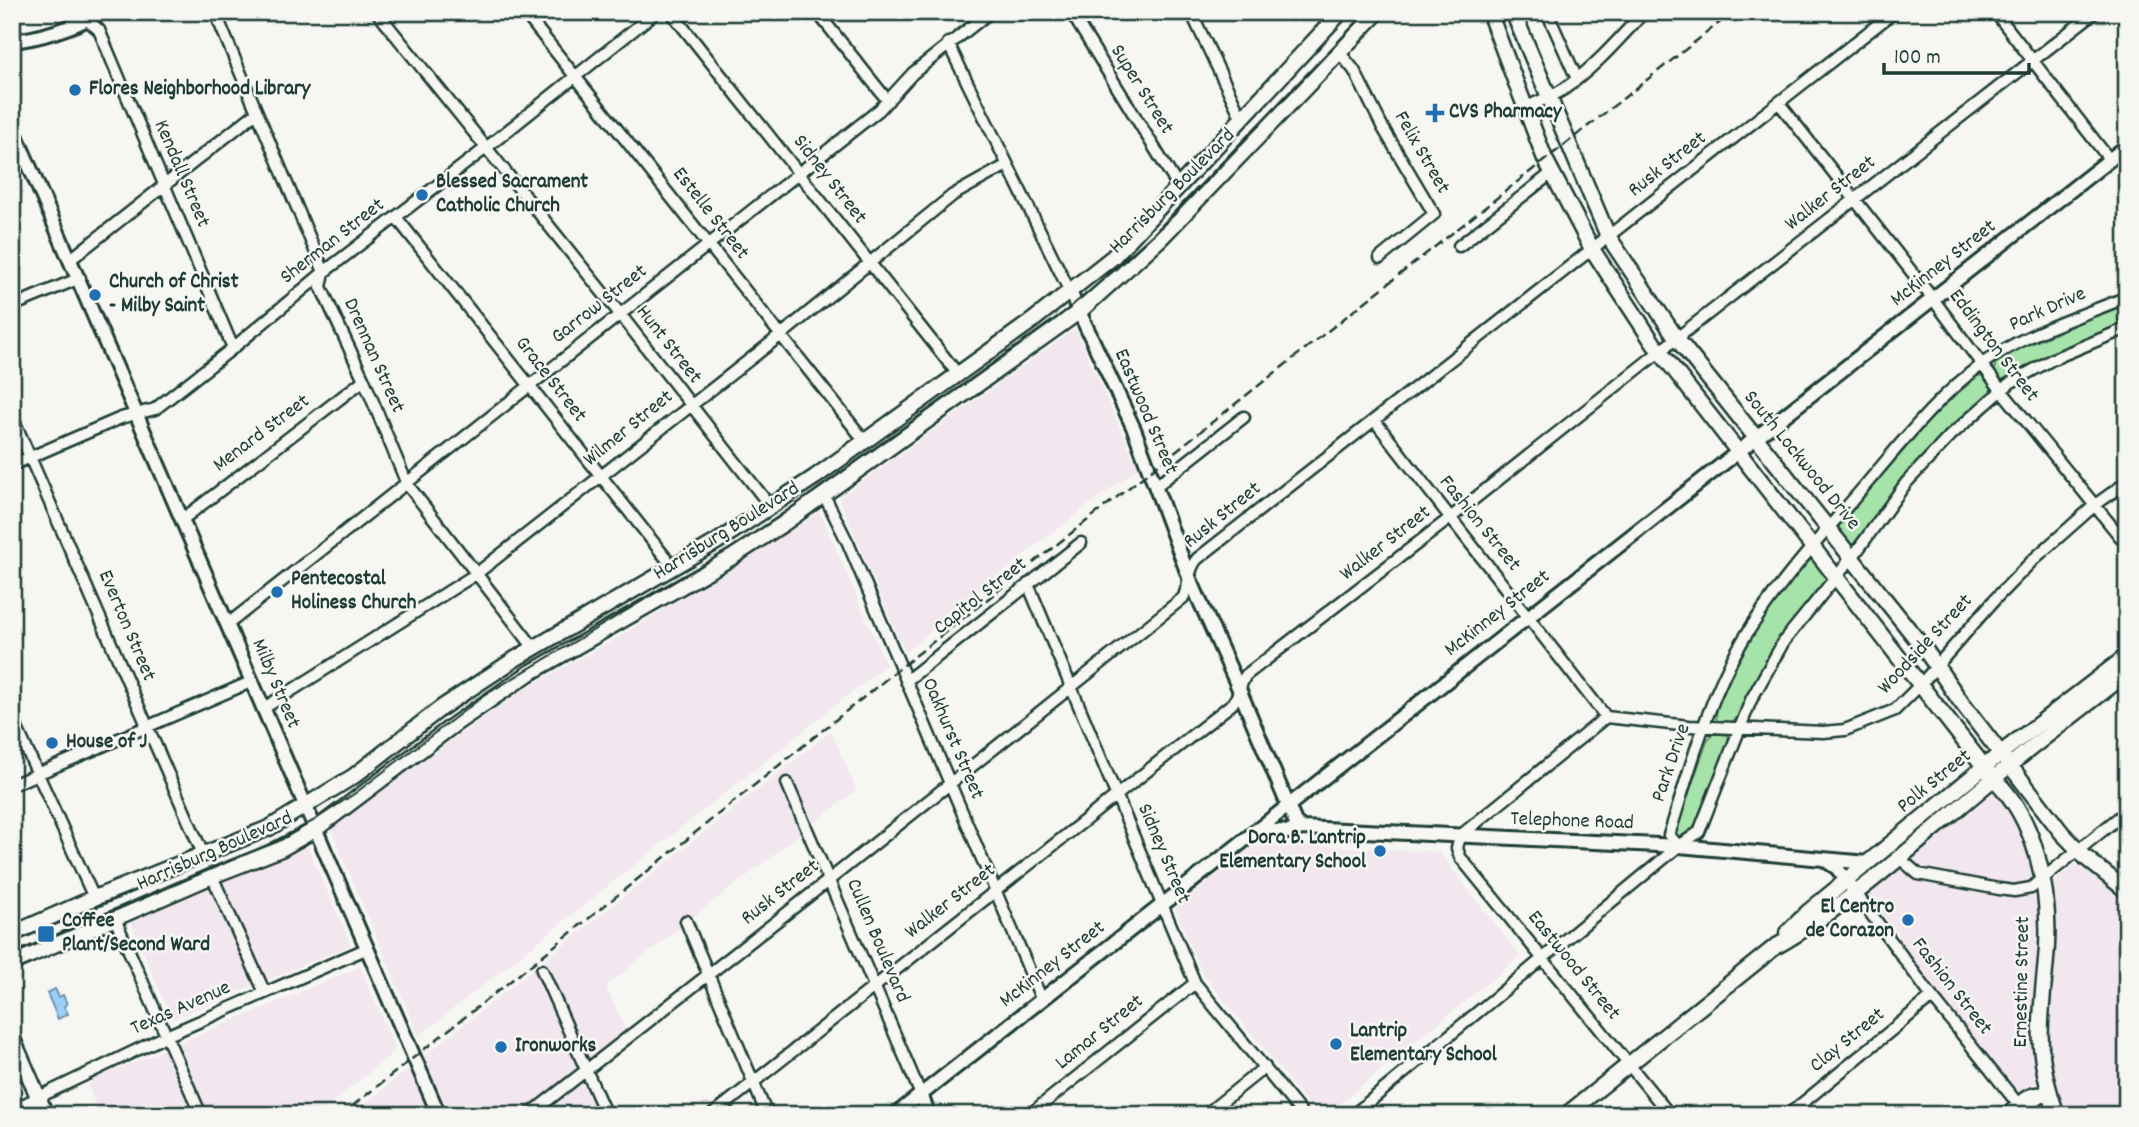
<svg xmlns="http://www.w3.org/2000/svg" width="2139" height="1127" viewBox="0 0 2139 1127" font-family="Dekko,sans-serif">
  <style>
    .built { fill: #f2e6ef }
    .green { fill: #a6e3aa; stroke: #62906f; stroke-width: 2 }
    .water { fill: #9cd0fa; stroke: #6a95ab; stroke-width: 2 }
    .lines { fill: none; stroke-linecap: round; stroke-linejoin: round }
    .minor-casing { stroke: #1f3d34; stroke-width: 15 }
    .tertiary-casing { stroke: #1f3d34; stroke-width: 18 }
    .secondary-casing { stroke: #1f3d34; stroke-width: 19 }
    .minor { stroke: #f6f6f2; stroke-width: 10 }
    .tertiary { stroke: #f6f6f2; stroke-width: 12 }
    .secondary { stroke: #f6f6f2; stroke-width: 14 }
    .tram { stroke: #1f3d34; stroke-width: 2 }
    .rail { stroke: #1f3d34; stroke-width: 2.5; stroke-dasharray: 10 5; stroke-linecap: butt }
    .poi-dot { fill: #1f6fb2; stroke: #f6f6f2; stroke-width: 2.5 }
    .labels { text-anchor: middle; dominant-baseline: central; stroke-width: 5; stroke-linejoin: round; paint-order: stroke }
    .poi-label { font-size: 21px; font-weight: bold; fill: #1f3d34; stroke: #f6f6f2; text-anchor: start }
    .street-label { font-size: 21px; fill: #1f3d34; stroke: #f6f6f2 }
  </style>
  <rect width="100%" height="100%" fill="#f6f6f2"/>
  <filter id="ink" filterUnits="userSpaceOnUse"><feTurbulence type="fractalNoise" baseFrequency=".0143" numOctaves="2"/><feDisplacementMap in="SourceGraphic" scale="14" xChannelSelector="R" yChannelSelector="G"/><feConvolveMatrix kernelMatrix="1 2 1 2 8 2 1 2 1" color-interpolation-filters="sRGB"/></filter>
  <g filter="url(#ink)">
    <path class="built" d="M1075,329l63,139 -105,79 -128,105 -66,-154z
      M820,512l66,153 -467,371 -85,-199 -2,-8 3,-5 187,-134 99,-54z
      M831,731l25,59 -250,196 21,48 -46,34 21,47h-153l-24,-55 -13,11 19,44h-80z
      M1993,792l7,5 19,33 12,35 7,46 -6,121 5,49 -18,14 -3,-1 -123,-152 7,-6 -33,-42 2,-6 116,-93z
      M305,841l46,104 -179,74 -42,-99z
      M1268,843l171,9 81,104 -194,159h-9l-115,-142 -27,-65 74,-58z
      M2075,864l7,4 45,35v212h-63l-14,-55 -2,-36 7,-107 -4,-32z
      M360,967l36,83 -79,65h-217l-12,-29 6,-7z"/>
    <path class="green" d="M2127,302v19l-88,39 -32,20 -6,-1 -6,-7v-8l24,-15z
      M1982,375l10,10 -2,8 -53,50 -86,104 -14,-17 1,-3 87,-102 19,-20 34,-29z
      M1813,558l15,19c-35,45 -66,88 -90,140l-8,6 -13,-2c-10,-27 71,-146 96,-163z
      M1714,733l14,2v8l-37,92 -7,6 -8,-1 -2,-6 34,-95z"/>
    <path class="water" d="M55,989l4,8 4,-2 4,9 -3,2 4,8 -10,5 -11,-26z"/>
    <g class="lines">
      <defs>
        <path id="minor" d="M78,12l21,18 134,318
          M215,12l109,260 -3,15 43,93 43,104 127,164
          M377,12l243,302 150,192
          M524,12l340,428
          M671,12l286,361
          M817,12l71,89
          M1071,12l108,176
          M1191,12l51,107
          M1547,12l30,67
          M1995,12l114,147
          M948,43l122,249
          M1339,52l15,18 29,58 51,86 -54,44
          M1779,103l154,196 68,91 126,155
          M1524,108c13,-6 28,-11 40,-19 30,-21 55,-50 80,-77
          M396,217l277,350
          M1459,246l94,-74
          M71,259l185,-146
          M12,306l68,-28
          M12,416l191,438
          M1375,421l231,296
          M12,465l109,-47 34,-9 78,-61 91,-76 162,-124 170,-136
          M1156,486l88,-69
          M824,495l24,48 193,455
          M183,519l181,-139
          M1028,584l167,399 108,132
          M228,624l651,-514 34,-37 77,-61
          M906,681l175,-138
          M264,708l212,-134 305,-239 172,-140 54,-30
          M12,717l82,181
          M787,783l134,312
          M12,785l241,-104
          M1679,846l-10,-11 2,-6c20,-63 37,-131 72,-189 34,-57 82,-107 125,-158 35,-41 70,-86 114,-118 43,-31 97,-47 145,-67
          M1897,856l21,18 81,15 15,2 17,-3 96,-77
          M212,876l53,117
          M1855,892l77,105 86,107
          M115,919l86,196
          M686,921l81,194
          M542,970l64,145
          M2018,1104l7,3 24,-14
          M12,1110l154,-74 202,-88
          M529,1115l300,-235 354,-282c7,-13 4,-28 14,-39l697,-547
          M712,1115l520,-411c8,-9 7,-19 14,-29l203,-156 210,-167 436,-340
          M1029,1115l166,-132
          M1205,1115l60,-48
          M1353,1115l326,-269 20,-14 52,-132 33,-59 73,-90 49,-68 45,-48 59,-52 43,-24 74,-31
          M1670,1115l-210,-258 -3,-9 3,-12 146,-119 83,9 134,6 22,-2 50,-20 26,-26 75,-86 38,-39 61,-54 32,-23
          M1788,1115l144,-118
          M2005,1115c17,-14 20,-25 44,-22"/>
        <path id="tertiary" d="M12,41c31,-3 63,-15 90,-29
          M12,126l427,989
          M1070,292l64,137 55,148 47,105 59,140 7,6
          M1257,829l31,3 14,-4 377,18 189,17
          M1825,860l12,8 18,24
          M921,1095l8,20
          M895,1115l1232,-969"/>
        <path id="secondary" d="M1489,12l56,147 47,90 62,95 339,434c43,40 57,112 54,168 -2,34 -8,67 -6,101 2,23 8,46 16,68
          M1513,12l95,224 69,103 249,312 35,51 101,131 24,25 41,33
          M1787,933l21,-21 193,-159 126,-97
          M12,934l82,-36 175,-70 85,-52 87,-68 74,-49 203,-118 97,-64 217,-156 81,-64 228,-245
          M12,963l200,-87 69,-27 35,-20 139,-105 73,-50 203,-116 52,-34 297,-213 81,-73 217,-226
          M12,1037l34,78
          M1566,1115l209,-168c79,-45 147,-109 217,-167 43,-37 90,-71 135,-107"/>
      </defs>
      <use href="#minor" class="minor-casing"/>
      <use href="#tertiary" class="tertiary-casing"/>
      <use href="#secondary" class="secondary-casing"/>
      <use href="#minor" class="minor"/>
      <use href="#tertiary" class="tertiary"/>
      <use href="#secondary" class="secondary"/>
      <path class="tram" d="M12,943l180,-76
        M12,955l255,-110 46,-24 41,-27 131,-99 256,-153 79,-54 232,-166 63,-52 59,-55 193,-203"/>
      <path class="rail" d="M341,1115l196,-155 363,-292 833,-656"/>
    </g>
  </g>
  <g class="poi-dot">
    <circle cx="75" cy="90" r="7"/>
    <path d="M1431.5 102.5h7v7h7v7h-7v7h-7v-7h-7v-7h7z"/>
    <circle cx="422" cy="195" r="7"/>
    <circle cx="95" cy="295" r="7"/>
    <circle cx="277" cy="592" r="7"/>
    <circle cx="52" cy="743" r="7"/>
    <circle cx="1380" cy="851" r="7"/>
    <circle cx="1908" cy="920" r="7"/>
    <rect x="37" y="925" width="18" height="18" rx="3.5"/>
    <circle cx="1336" cy="1044" r="7"/>
    <circle cx="501" cy="1047" r="7"/>
  </g>
  <g class="labels">
    <g class="poi-label">
      <text x="89" y="90">Flores Neighborhood Library</text>
      <text x="1449" y="113">CVS Pharmacy</text>
      <text x="436" y="183">Blessed Sacrament<tspan x="436" dy="24">Catholic Church</tspan></text>
      <text x="109" y="283">Church of Christ<tspan x="109" dy="24">- Milby Saint</tspan></text>
      <text x="291" y="580">Pentecostal<tspan x="291" dy="24">Holiness Church</tspan></text>
      <text x="66" y="743">House of J</text>
      <text x="1366" y="839" text-anchor="end">Dora B. Lantrip<tspan x="1366" dy="24">Elementary School</tspan></text>
      <text x="1894" y="908" text-anchor="end">El Centro<tspan x="1894" dy="24">de Corazon</tspan></text>
      <text x="62" y="922">Coffee<tspan x="62" dy="24">Plant/Second Ward</tspan></text>
      <text x="1350" y="1032">Lantrip<tspan x="1350" dy="24">Elementary School</tspan></text>
      <text x="515" y="1047">Ironworks</text>
    </g>
    <g class="street-label">
      <text transform="translate(1141 90) rotate(58)">Super Street</text>
      <text transform="translate(1421 153) rotate(60)">Felix Street</text>
      <text transform="translate(1668 165) rotate(-38)">Rusk Street</text>
      <text transform="translate(181 174) rotate(67)">Kendall Street</text>
      <text transform="translate(829 180) rotate(52)">Sidney Street</text>
      <text transform="translate(1173 192) rotate(-45)">Harrisburg Boulevard</text>
      <text transform="translate(1831 194) rotate(-38)">Walker Street</text>
      <text transform="translate(710 214) rotate(52)">Estelle Street</text>
      <text transform="translate(333 242) rotate(-38)">Sherman Street</text>
      <text transform="translate(1944 264) rotate(-38)">McKinney Street</text>
      <text transform="translate(600 305) rotate(-38)">Garrow Street</text>
      <text transform="translate(2048 310) rotate(-24)">Park Drive</text>
      <text transform="translate(668 345) rotate(52)">Hunt Street</text>
      <text transform="translate(1993 346) rotate(53)">Eddington Street</text>
      <text transform="translate(373 356) rotate(66)">Drennan Street</text>
      <text transform="translate(550 380) rotate(52)">Grace Street</text>
      <text transform="translate(1145 412) rotate(67)">Eastwood Street</text>
      <text transform="translate(629 429) rotate(-39)">Wilmer Street</text>
      <text transform="translate(262 434) rotate(-37)">Menard Street</text>
      <text transform="translate(1801 461) rotate(51)">South Lockwood Drive</text>
      <text transform="translate(1223 516) rotate(-39)">Rusk Street</text>
      <text transform="translate(1479 524) rotate(51)">Fashion Street</text>
      <text transform="translate(727 532) rotate(-32)">Harrisburg Boulevard</text>
      <text transform="translate(1386 544) rotate(-38)">Walker Street</text>
      <text transform="translate(981 597) rotate(-38)">Capitol Street</text>
      <text transform="translate(1498 614) rotate(-38)">McKinney Street</text>
      <text transform="translate(126 626) rotate(67)">Everton Street</text>
      <text transform="translate(1926 645) rotate(-47)">Woodside Street</text>
      <text transform="translate(275 684) rotate(67)">Milby Street</text>
      <text transform="translate(952 739) rotate(67)">Oakhurst Street</text>
      <text transform="translate(1672 763) rotate(-71)">Park Drive</text>
      <text transform="translate(1935 782) rotate(-39)">Polk Street</text>
      <text transform="translate(1572 822) rotate(2)">Telephone Road</text>
      <text transform="translate(215 852) rotate(-24)">Harrisburg Boulevard</text>
      <text transform="translate(1163 854) rotate(67)">Sidney Street</text>
      <text transform="translate(781 893) rotate(-38)">Rusk Street</text>
      <text transform="translate(951 902) rotate(-38)">Walker Street</text>
      <text transform="translate(877 941) rotate(67)">Cullen Boulevard</text>
      <text transform="translate(1053 965) rotate(-38)">McKinney Street</text>
      <text transform="translate(1573 966) rotate(51)">Eastwood Street</text>
      <text transform="translate(2023 982) rotate(-89)">Ernestine Street</text>
      <text transform="translate(1951 987) rotate(52)">Fashion Street</text>
      <text transform="translate(181 1009) rotate(-24)">Texas Avenue</text>
      <text transform="translate(1100 1033) rotate(-39)">Lamar Street</text>
      <text transform="translate(1848 1041) rotate(-39)">Clay Street</text>
    </g>
  </g>
  <rect width="2139" height="1127" fill="none" stroke="#f6f6f2" stroke-width="42"/>
  <rect x="21" y="21" width="2097" height="1085" fill="none" stroke="#1f3d34" stroke-width="2.5" filter="url(#ink)"/>
  <path d="M1884 63v10h145v-10" fill="none" stroke="#1f3d34" stroke-width="3.5"/>
  <text x="1894" y="63" font-size="21" fill="#1f3d34" stroke="#f6f6f2" stroke-width="5" paint-order="stroke">100 m</text>
</svg>
